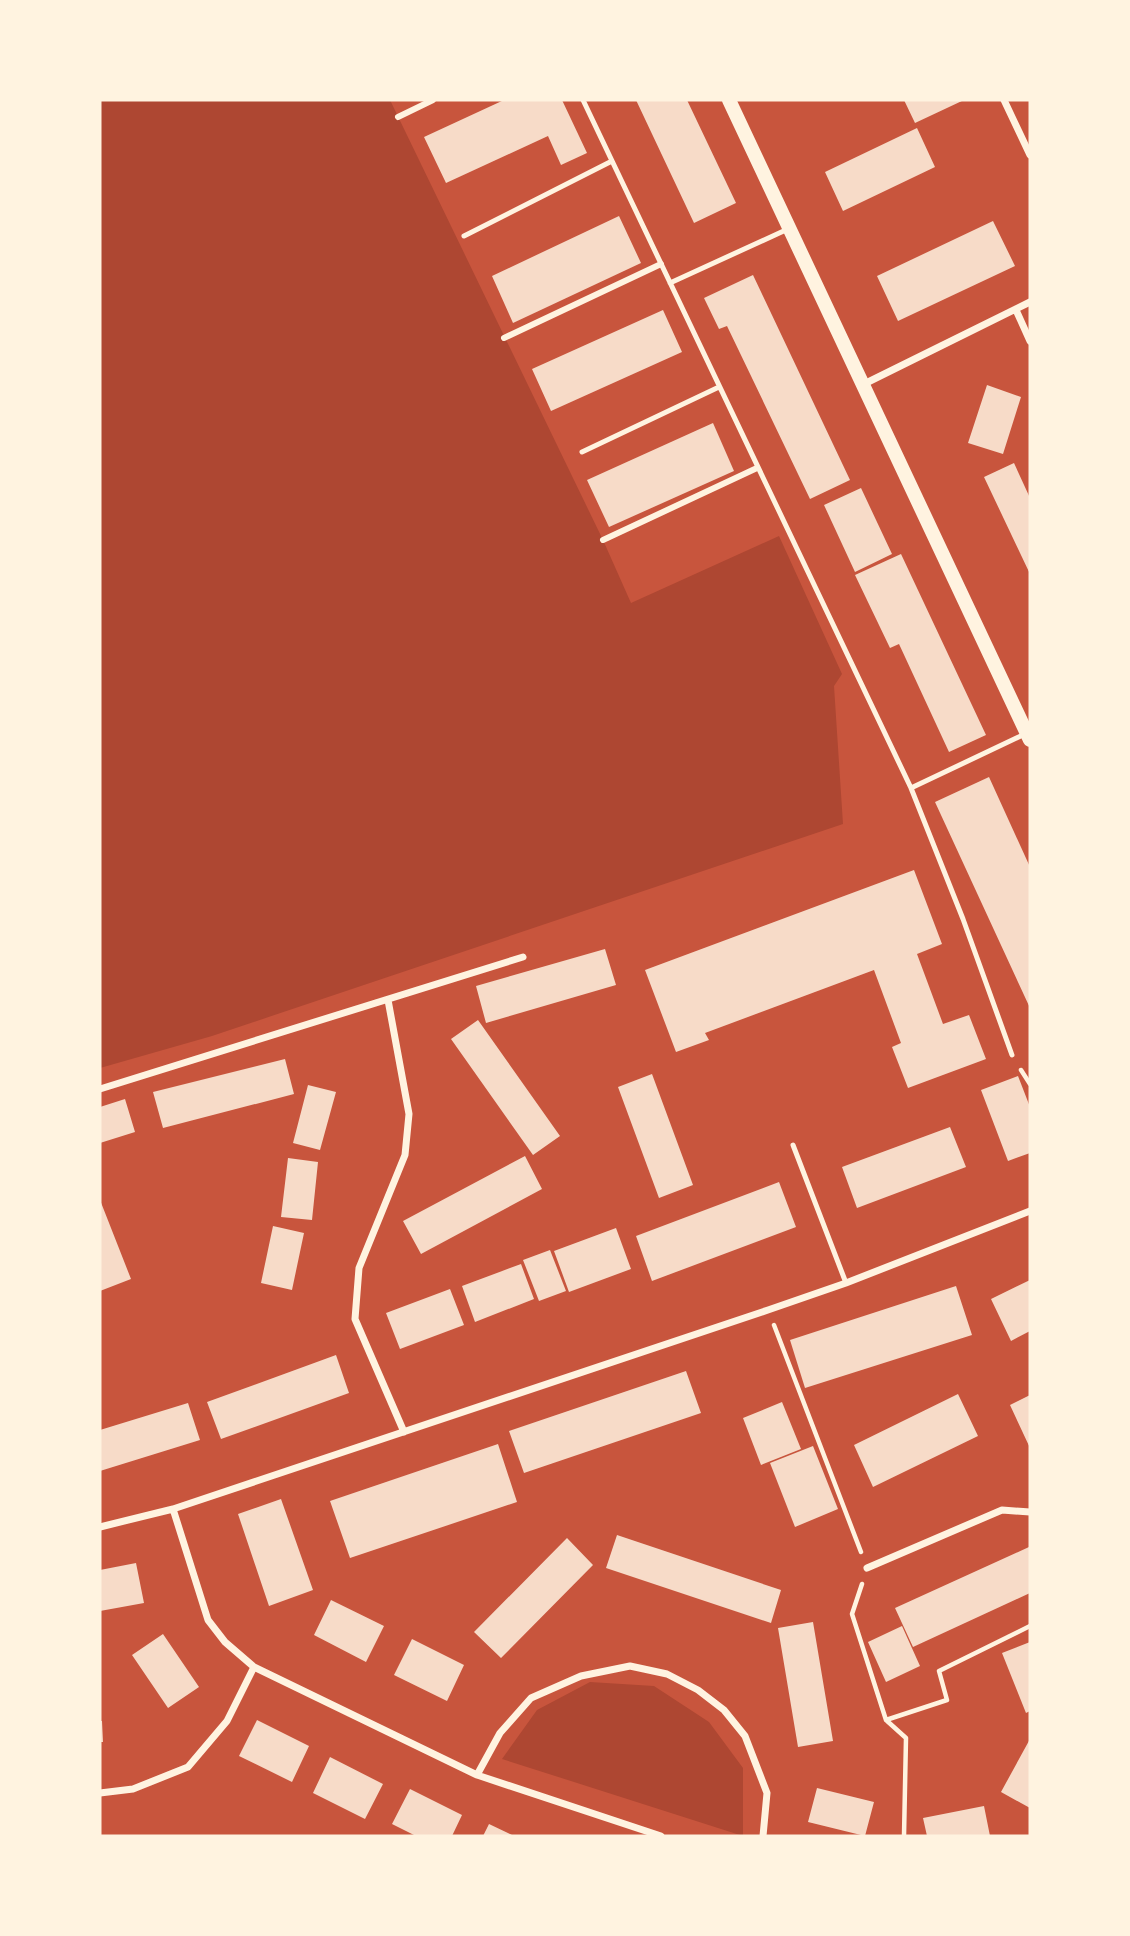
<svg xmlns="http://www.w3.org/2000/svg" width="1130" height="1936" viewBox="0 0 1130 1936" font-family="'Asap Condensed',sans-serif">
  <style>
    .green { fill: #ae4732 }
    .building { fill: #f7dbc8 }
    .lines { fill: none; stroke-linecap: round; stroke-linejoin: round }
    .path { stroke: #fff3e0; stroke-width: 4.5 }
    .service { stroke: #fff3e0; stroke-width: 5 }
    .pedestrian { stroke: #fff3e0; stroke-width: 6 }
    .minor { stroke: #fff3e0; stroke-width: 7 }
    .secondary { stroke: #fff3e0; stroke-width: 14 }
  </style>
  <rect width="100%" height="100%" fill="#c8553d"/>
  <path class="green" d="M100,100h290l213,440 28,63 148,-67 63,138 -8,12 9,138 -631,212 -112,32z
    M590,1682l64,4 55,36 34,46v68l-241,-77 35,-49z"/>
  <path class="building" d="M504,100h58l25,53 -26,12 -13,-29 -102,47 -22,-46z
    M636,100h51l49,103 -42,20z
    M904,100h60l-49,23z
    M917,128l18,39 -92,44 -18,-39z
    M619,216l22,47 -128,60 -21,-47z
    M993,221l22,45 -117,55 -21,-45z
    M753,275l97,205 -40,19 -83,-173 -8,3 -15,-31z
    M663,310l19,42 -131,59 -19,-42z
    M987,385l34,12 -18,57 -35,-11z
    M713,423l21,48 -125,56 -22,-47z
    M1014,463l16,35v76l-46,-97z
    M861,488l31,66 -37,18 -31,-67z
    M901,554l85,181 -37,17 -50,-108 -9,4 -35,-73z
    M989,777l41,90v141l-95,-206z
    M914,870l28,74 -25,10 26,70 26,-9 17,44 -78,29 -16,-41 9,-4 -27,-73 -169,63 4,7 -33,12 -31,-82z
    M605,949l11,36 -130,38 -10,-37z
    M478,1020l82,116 -27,19 -82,-116z
    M285,1059l9,35 -131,34 -10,-36z
    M652,1074l41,111 -34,13 -41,-111z
    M1018,1076l12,31v46l-22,8 -27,-71z
    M308,1085l28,7 -16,58 -27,-7z
    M125,1099l10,33 -35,11v-36z
    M950,1127l16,40 -109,41 -15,-41z
    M525,1156l17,33 -121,65 -18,-33z
    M288,1158l30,4 -6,58 -31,-3z
    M779,1182l17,45 -144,54 -16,-45z
    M100,1200l31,79 -31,12z
    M273,1226l31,7 -12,57 -31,-7z
    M616,1228l15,41 -62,23 -15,-41z
    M550,1250l16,41 -27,10 -16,-41z
    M521,1264l13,35 -59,23 -13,-36z
    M1030,1280v51l-19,10 -20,-42z
    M956,1286l16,49 -167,53 -15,-48z
    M450,1289l14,36 -64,24 -14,-36z
    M336,1355l13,38 -128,46 -14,-37z
    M686,1371l15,42 -177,60 -15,-42z
    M958,1394l20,42 -105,51 -19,-42z
    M1030,1395v53l-20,-43z
    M782,1402l19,47 -40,16 -18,-47z
    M188,1403l12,37 -100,31v-41z
    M498,1444l19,58 -167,56 -20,-57z
    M813,1446l25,63 -43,18 -25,-64z
    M281,1499l32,91 -44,16 -31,-92z
    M617,1535l164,55 -10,33 -165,-55z
    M567,1538l26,27 -92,93 -27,-26z
    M1029,1547l1,46 -117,54 -18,-39z
    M136,1563l8,40 -44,8v-41z
    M331,1600l53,26 -18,36 -52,-27z
    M813,1622l20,119 -35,6 -20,-119z
    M902,1626l18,40 -34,16 -18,-40z
    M163,1634l36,53 -31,21 -36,-53z
    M412,1639l52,26 -17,36 -53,-26z
    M1030,1642v69l-4,2 -24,-60z
    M257,1720l52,26 -17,36 -53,-26z
    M100,1721h2l1,21h-3z
    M1030,1739v69l-29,-16z
    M330,1757l53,27 -18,35 -52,-26z
    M817,1788l57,14 -9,34 -57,-14z
    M410,1789l52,26 -10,21h-36l-24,-12z
    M984,1806l6,30h-63l-4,-18z
    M489,1824l25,12h-31z"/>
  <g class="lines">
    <path class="path" d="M1021,1070l9,14
      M774,1325l87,227
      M862,1584l-10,30 34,106 20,18 -2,98
      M886,1720l61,-20 -8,-29 91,-45"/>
    <path class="service" d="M583,100l328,688 52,131 49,136
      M464,236l148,-75
      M670,283l118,-54
      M582,452l137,-65
      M911,788l114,-54
      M793,1145l53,138"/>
    <path class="pedestrian" d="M398,117l35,-17
      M504,338l157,-74
      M603,540l154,-72"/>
    <path class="minor" d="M1004,100l26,55
      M1016,310l14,31
      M862,385l168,-83
      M388,1000l21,114 -4,41 -46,113 -4,51 49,113
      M100,1089l423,-132
      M173,1509l35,111 17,22 29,25 223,108 184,61
      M100,1527l73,-18 595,-199 78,-27 184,-72
      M867,1568l135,-58 28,2
      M477,1775l23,-42 31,-35 50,-22 49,-10 37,8 31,16 26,20 21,26 22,57 -4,43
      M100,1793l33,-4 55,-22 39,-46 27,-54"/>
    <path class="secondary" d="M729,100l301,640"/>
  </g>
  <rect width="1130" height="1936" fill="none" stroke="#fff3e0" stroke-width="203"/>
</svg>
